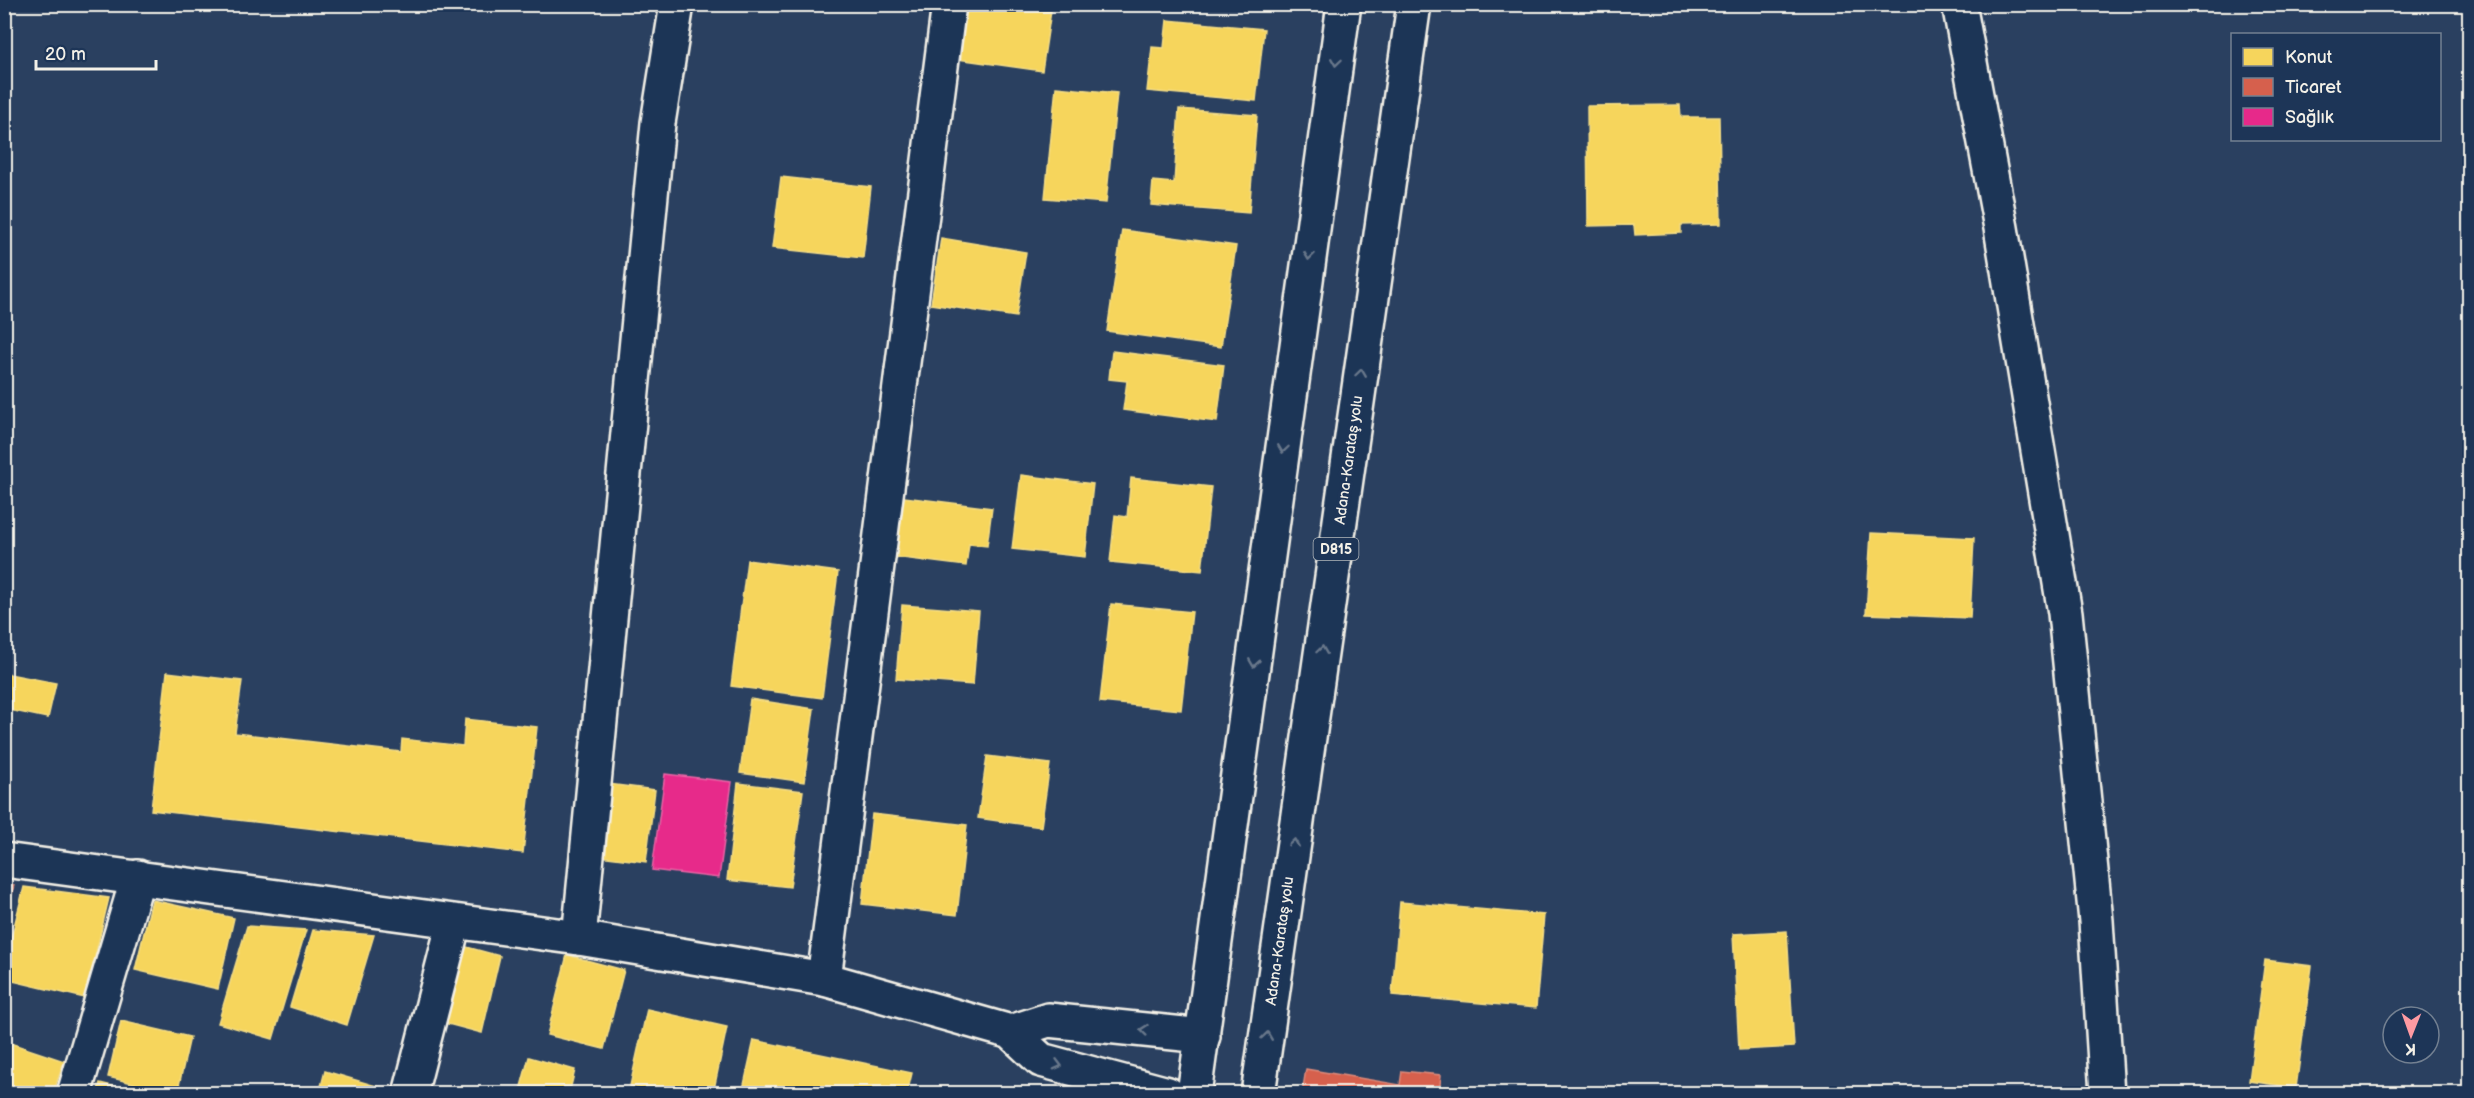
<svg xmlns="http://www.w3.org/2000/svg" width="2474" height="1098" viewBox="0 0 2474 1098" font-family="'Balsamiq Sans',sans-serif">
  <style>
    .homes { fill: #f6d55c; stroke: #f5dd86; stroke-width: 1.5 }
    .shops { fill: #d6604d; stroke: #df8c7c; stroke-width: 1.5 }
    .health { fill: #e7298a; stroke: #eb65a6; stroke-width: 1.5 }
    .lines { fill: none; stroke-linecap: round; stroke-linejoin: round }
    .street-casing { stroke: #f4f1e8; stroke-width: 38 }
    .secondary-casing { stroke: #f4f1e8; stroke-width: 38 }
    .primary-casing { stroke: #f4f1e8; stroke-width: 38 }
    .street { stroke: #1d3557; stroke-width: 33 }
    .secondary { stroke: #1d3557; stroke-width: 33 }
    .primary { stroke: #1d3557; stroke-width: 33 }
    .oneway { stroke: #68778a }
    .labels { text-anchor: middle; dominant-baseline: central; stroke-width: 6; stroke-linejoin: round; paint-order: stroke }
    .shield { fill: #1d3557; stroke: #b4b9bc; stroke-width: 1.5 }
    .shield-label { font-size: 14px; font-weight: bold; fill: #f4f1e8 }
    .street-label { font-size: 15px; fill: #f4f1e8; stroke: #1d3557 }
  </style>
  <rect width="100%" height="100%" fill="#2a4060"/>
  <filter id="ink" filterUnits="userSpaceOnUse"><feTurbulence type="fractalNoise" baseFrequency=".0167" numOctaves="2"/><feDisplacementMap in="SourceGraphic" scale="12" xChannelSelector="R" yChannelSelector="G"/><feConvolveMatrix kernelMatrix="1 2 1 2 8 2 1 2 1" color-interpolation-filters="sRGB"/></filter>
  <g filter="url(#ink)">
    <path class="homes" d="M966,4h86l-10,67 -84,-12z
      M1167,20l97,9 -8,72 -109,-10 5,-44 12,1z
      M1056,87l61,6 -11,110 -61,-5z
      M1680,105l1,12h38l2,107 -40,1v8l-46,2 -1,-10 -46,1 -1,-120z
      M1179,109l78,6 -8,98 -98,-8 2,-24 21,2z
      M781,177l90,10 -8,71 -91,-10z
      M1122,230l114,16 -15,101 -114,-16z
      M941,238l85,14 -10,65 -85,-13z
      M1112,351l112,14 -7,57 -94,-12 4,-29 -18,-2z
      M1021,475l72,9 -8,73 -73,-8z
      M1131,478l80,9 -9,84 -92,-9 5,-47 12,2z
      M904,497l88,11 -5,38 -18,-2 -3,22 -71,-9z
      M1871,533l103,5 -4,80 -104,-4z
      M747,560l91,12 -16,126 -91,-12z
      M1111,604l81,8 -11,98 -81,-8z
      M902,605l77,6 -6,74 -77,-6z
      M167,672l75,9 -7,52 166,19 1,-13 61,7 2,-27 72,8 -14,126 -372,-43z
      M4,673l52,10 -8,35 -44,-9z
      M750,699l64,10 -10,73 -64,-9z
      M987,756l63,8 -9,63 -63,-9z
      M600,783l55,7 -9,72 -54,-7z
      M738,783l65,8 -13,96 -63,-7z
      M872,814l95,11 -10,90 -95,-11z
      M24,887l85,11 -24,100 -81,-19v-13z
      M152,900l82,18 -16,71 -83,-19z
      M1400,902l144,13 -8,93 -144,-13z
      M247,926l59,4 -33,109 -55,-16z
      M313,930l61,5 -27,90 -57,-18z
      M1787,931l7,116 -55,3 -6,-116z
      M463,946l37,10 -18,77 -38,-10z
      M567,955l57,15 -20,79 -57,-14z
      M2265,960l47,6 -16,122 -47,-7z
      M647,1009l80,18 -14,67h-47l-36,-8z
      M121,1021l69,16 -13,57 -69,-17z
      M754,1040l158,33 -5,21h-165z
      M4,1041l60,20 -11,33h-49z
      M529,1057l46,13 -6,24h-50z
      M325,1071l68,20 -1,3h-73z
      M100,1083l43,11h-46z"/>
    <path class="shops" d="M4,884l10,1 -10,41z
      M1306,1069l94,16 2,-14 39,4 -2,19h-137z"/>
    <path class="health" d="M665,774l67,8 -13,96 -67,-8z"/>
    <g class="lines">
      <defs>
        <path id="street" d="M1959,4l42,224 64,385 31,308 11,173
          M579,938l79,-815 19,-119
          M824,979l125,-975
          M74,1094l64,-217
          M410,1094l44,-172"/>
        <path id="secondary" d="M4,860l575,78 245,41 187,53 30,28 127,34
          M1011,1032l37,-12 155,16"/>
        <path id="primary" d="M1194,1094l150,-1090
          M1258,1094l156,-1090"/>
      </defs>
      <use href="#street" class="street-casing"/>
      <use href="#secondary" class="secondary-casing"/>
      <use href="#primary" class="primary-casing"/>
      <use href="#street" class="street"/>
      <use href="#secondary" class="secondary"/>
      <use href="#primary" class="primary"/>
    </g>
    <defs><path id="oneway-chevron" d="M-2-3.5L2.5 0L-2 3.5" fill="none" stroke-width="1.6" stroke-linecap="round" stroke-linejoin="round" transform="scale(1.5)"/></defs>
    <g class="oneway">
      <use href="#oneway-chevron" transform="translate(1336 62) rotate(98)"/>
      <use href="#oneway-chevron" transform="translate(1309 256) rotate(98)"/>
      <use href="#oneway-chevron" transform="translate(1361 373) rotate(-82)"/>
      <use href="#oneway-chevron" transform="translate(1283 449) rotate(98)"/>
      <use href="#oneway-chevron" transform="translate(1322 650) rotate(-82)"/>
      <use href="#oneway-chevron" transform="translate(1254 663) rotate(98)"/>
      <use href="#oneway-chevron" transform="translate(1294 843) rotate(-82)"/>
      <use href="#oneway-chevron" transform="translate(1144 1030) rotate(-174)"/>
      <use href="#oneway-chevron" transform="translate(1267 1036) rotate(-82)"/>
      <use href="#oneway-chevron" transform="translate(1058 1065) rotate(15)"/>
    </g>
  </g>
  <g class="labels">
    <rect class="shield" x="1313.5" y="538" width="45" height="22" rx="4.5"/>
    <g class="shield-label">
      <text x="1336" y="549">D815</text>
    </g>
    <g class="street-label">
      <text transform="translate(1349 460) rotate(-82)">Adana-Karataş yolu</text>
      <text transform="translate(1280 941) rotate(-82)">Adana-Karataş yolu</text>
    </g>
  </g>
  <rect width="2474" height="1098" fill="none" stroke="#1d3557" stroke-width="24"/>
  <rect x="12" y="12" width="2450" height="1074" fill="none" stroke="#f4f1e8" stroke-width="2" filter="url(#ink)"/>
  <rect x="2231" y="33" width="210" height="108" fill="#1d3557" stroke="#738091" stroke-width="1.5"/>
  <rect x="2243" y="48" width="30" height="18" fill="#f6d55c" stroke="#738091" stroke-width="1.5"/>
  <text x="2285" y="63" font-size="18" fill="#f4f1e8">Konut</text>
  <rect x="2243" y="78" width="30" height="18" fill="#d6604d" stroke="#738091" stroke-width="1.5"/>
  <text x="2285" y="93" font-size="18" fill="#f4f1e8">Ticaret</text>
  <rect x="2243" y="108" width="30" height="18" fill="#e7298a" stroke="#738091" stroke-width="1.5"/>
  <text x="2285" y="123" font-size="18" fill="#f4f1e8">Sağlık</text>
  <g transform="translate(2411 1035) rotate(181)"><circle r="28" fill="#1d3557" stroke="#738091" stroke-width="1.5"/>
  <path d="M0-4.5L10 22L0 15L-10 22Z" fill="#ff9aa2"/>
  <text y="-9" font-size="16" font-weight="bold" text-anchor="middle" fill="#f4f1e8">K</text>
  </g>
  <path d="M36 60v9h120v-9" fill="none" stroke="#f4f1e8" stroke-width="3"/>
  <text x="45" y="60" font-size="18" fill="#f4f1e8" stroke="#1d3557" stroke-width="4.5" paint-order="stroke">20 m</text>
</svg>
